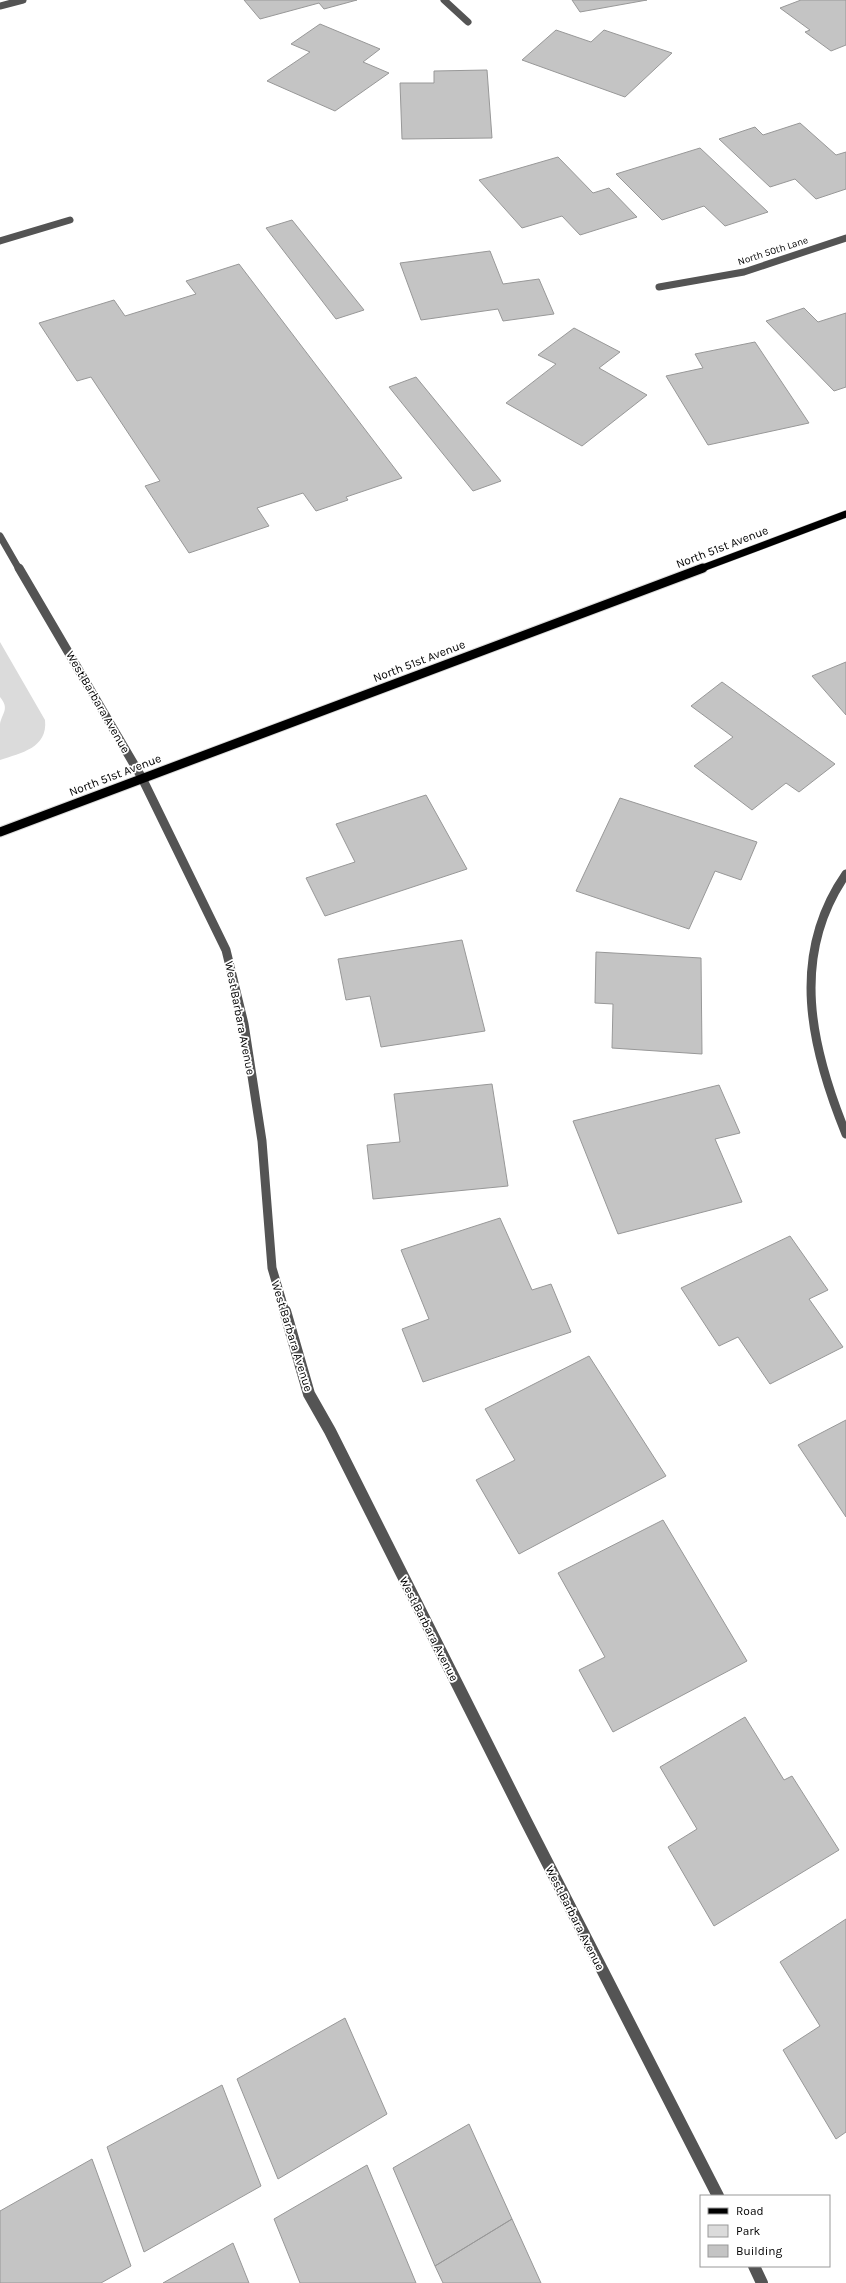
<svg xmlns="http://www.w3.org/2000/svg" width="846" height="2283" viewBox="0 0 846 2283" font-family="Karla,sans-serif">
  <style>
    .green { fill: #dbdbdb }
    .building { fill: #c4c4c4; stroke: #989898 }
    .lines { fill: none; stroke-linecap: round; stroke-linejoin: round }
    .major-far1-casing { stroke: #dbdbdb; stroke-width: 8 }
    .major-casing { stroke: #dbdbdb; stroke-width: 11 }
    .minor-far2 { stroke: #545454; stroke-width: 7 }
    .minor-far1 { stroke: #545454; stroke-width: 9 }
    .minor { stroke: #545454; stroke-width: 12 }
    .major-far1 { stroke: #000; stroke-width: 7 }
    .major { stroke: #000; stroke-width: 9 }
    .labels { text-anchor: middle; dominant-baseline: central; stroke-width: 3.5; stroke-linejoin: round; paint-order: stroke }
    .far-street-label { font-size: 10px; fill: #000; stroke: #fff }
    .street-label { font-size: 12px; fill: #000; stroke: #fff }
  </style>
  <rect width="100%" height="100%" fill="#fff"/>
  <path class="green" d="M0,642l45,78c3,28 -24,33 -45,40 0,-11 0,-25 0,-36 2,-11 10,-15 0,-27z"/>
  <path class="building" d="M244,0h113l-33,9 -5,-6 -59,16z
    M572,0h75l-67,12z
    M801,0h45v45l-15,6 -26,-19 5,-2 -30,-22z
    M320,24l60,25 -17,13 26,11 -54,38 -68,-30 43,-29 -19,-8z
    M556,30l35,12 13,-12 68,23 -47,44 -103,-37z
    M487,70l5,68 -90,1 -2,-56h34v-12z
    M800,123l36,32 10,-3v37l-30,10 -21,-20 -25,8 -51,-48 36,-12 8,8z
    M700,148l68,64 -43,14 -21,-20 -42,14 -46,-46z
    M558,157l35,36 16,-5 28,29 -57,18 -18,-19 -40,12 -43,-48z
    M292,220l72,90 -28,9 -70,-91z
    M490,251l13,33 36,-5 15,35 -51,7 -5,-12 -77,11 -21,-57z
    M239,264l163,214 -56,19 2,3 -32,11 -13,-18 -46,15 12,18 -80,27 -44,-67 15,-5 -69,-104 -14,4 -38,-58 75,-23 11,16 71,-22 -10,-13z
    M804,308l14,14 28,-9v74l-12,4 -68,-70z
    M574,328l46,24 -21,16 48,27 -65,51 -76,-43 50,-39 -18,-9z
    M755,342l54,81 -101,22 -42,-69 37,-8 -8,-14z
    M416,377l85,104 -28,10 -84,-104z
    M846,662v53l-34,-39z
    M722,682l113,82 -36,28 -13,-9 -34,27 -58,-44 39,-29 -42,-31z
    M426,795l41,74 -142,47 -19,-38 49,-16 -19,-38z
    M620,798l137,44 -16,38 -26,-9 -26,58 -113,-38z
    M462,940l23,91 -104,16 -11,-51 -24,4 -8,-41z
    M596,952l105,6 1,96 -90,-6 1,-44 -18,-1z
    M492,1084l16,102 -135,13 -6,-54 33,-3 -6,-48z
    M719,1085l21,48 -25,6 27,63 -124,32 -45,-113z
    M500,1218l32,72 19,-6 20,48 -148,50 -21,-53 27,-10 -28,-69z
    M790,1236l38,54 -19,9 34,48 -73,37 -32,-47 -19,9 -38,-58z
    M589,1356l77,120 -147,78 -43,-74 39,-20 -30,-51z
    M846,1420v97l-48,-72z
    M663,1520l84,141 -134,71 -34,-62 26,-13 -47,-84z
    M745,1717l39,63 8,-4 47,74 -125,76 -46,-79 29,-18 -37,-62z
    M846,1919v213l-10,7 -53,-89 37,-24 -40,-64z
    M345,2018l42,96 -109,65 -41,-100z
    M222,2085l39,101 -117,66 -37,-105z
    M469,2124l43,95 -77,47 -42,-98z
    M92,2159l39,107 -30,17h-101v-72z
    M367,2165l49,118h-116l-26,-64z
    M512,2219l29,64h-98l-8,-17z
    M233,2243l16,40h-86z"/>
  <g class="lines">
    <defs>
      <path id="major-far1" d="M700,569l146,-55"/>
      <path id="major" d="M0,832l703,-264"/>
    </defs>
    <use href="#major-far1" class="major-far1-casing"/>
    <use href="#major" class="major-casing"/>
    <path class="minor-far2" d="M444,0l24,22
      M0,6l23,-6
      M0,241l70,-21
      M659,287l85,-15 102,-34
      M0,536l19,33"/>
    <path class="minor-far1" d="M19,568l123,210 84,172 18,74 18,117 10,127 13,44
      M846,874c-57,82 -35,174 0,260"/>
    <path class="minor" d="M285,1311l24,83 21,37 196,390 192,375
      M754,2266l8,17"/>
    <use href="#major-far1" class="major-far1"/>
    <use href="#major" class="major"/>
  </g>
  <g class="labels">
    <g class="far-street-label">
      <text transform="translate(773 251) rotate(-18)">North 50th Lane</text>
    </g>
    <g class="street-label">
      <text transform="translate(722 547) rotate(-21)">North 51st Avenue</text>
      <text transform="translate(419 661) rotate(-21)">North 51st Avenue</text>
      <text transform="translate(98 702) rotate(60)">West Barbara Avenue</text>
      <text transform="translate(115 775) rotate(-21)">North 51st Avenue</text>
      <text transform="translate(240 1018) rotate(79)">West Barbara Avenue</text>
      <text transform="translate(292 1336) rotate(73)">West Barbara Avenue</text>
      <text transform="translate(429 1629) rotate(63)">West Barbara Avenue</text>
      <text transform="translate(575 1918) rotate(63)">West Barbara Avenue</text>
    </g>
  </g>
  <rect x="700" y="2195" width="130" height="72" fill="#ffffff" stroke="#999999"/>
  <rect x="708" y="2208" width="20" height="6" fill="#000000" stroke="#999999"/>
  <text x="736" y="2215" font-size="12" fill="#000000">Road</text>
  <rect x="708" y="2225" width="20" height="12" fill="#dbdbdb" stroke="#999999"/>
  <text x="736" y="2235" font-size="12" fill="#000000">Park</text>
  <rect x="708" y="2245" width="20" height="12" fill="#c4c4c4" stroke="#999999"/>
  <text x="736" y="2255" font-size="12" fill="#000000">Building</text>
</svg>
